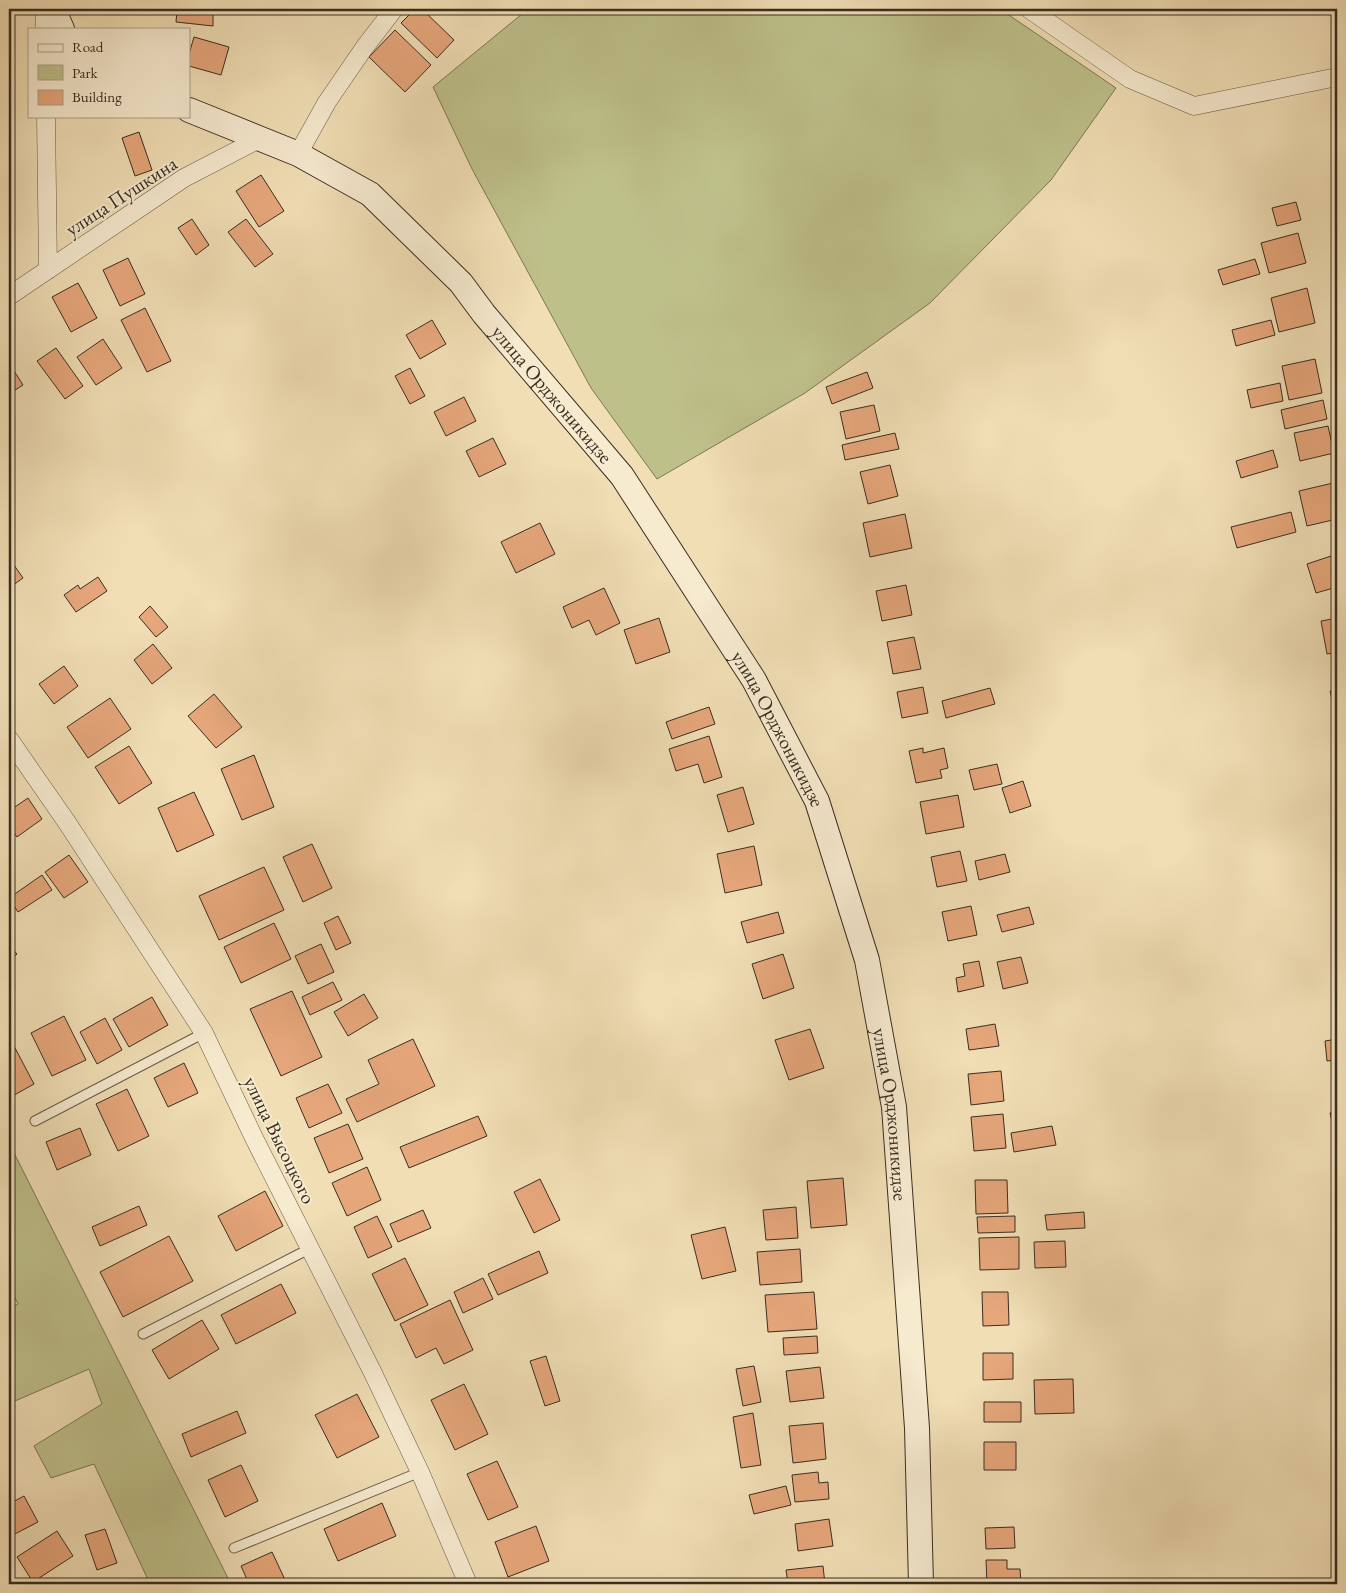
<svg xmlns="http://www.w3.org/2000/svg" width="1346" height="1593" viewBox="0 0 1346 1593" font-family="'EB Garamond',serif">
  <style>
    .green { fill: #bec08a; stroke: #7c7756 }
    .building { fill: #e6a77b; stroke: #3a2e22 }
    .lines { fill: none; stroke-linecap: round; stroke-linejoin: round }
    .service-casing { stroke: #685a47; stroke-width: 11 }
    .minor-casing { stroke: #685a47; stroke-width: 19 }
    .secondary-casing { stroke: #3a2e22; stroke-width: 26 }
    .service { stroke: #f6eacf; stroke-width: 9 }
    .minor { stroke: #f6eacf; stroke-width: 18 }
    .secondary { stroke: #f6eacf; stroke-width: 24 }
    .labels { text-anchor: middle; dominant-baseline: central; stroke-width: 4; stroke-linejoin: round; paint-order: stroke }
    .street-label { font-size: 20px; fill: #3a2e22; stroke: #f6eacf }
  </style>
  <rect width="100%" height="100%" fill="#f1deb5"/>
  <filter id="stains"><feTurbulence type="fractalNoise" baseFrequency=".004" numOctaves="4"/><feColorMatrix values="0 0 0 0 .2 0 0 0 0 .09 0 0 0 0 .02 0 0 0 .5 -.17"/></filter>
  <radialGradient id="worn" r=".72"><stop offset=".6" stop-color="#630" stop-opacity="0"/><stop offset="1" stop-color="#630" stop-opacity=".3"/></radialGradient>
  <path class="green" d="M528,9h472l116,79 -65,92 -121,123 -125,90 -148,86 -66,-91 -119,-219 -39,-82z
    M9,1143l222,441h-81l-56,-120 -43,14 -17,-32 68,-42 -13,-35 -74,32 -6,-15v-78l9,-4 -9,-19z"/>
  <path class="building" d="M415,9h7l32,31 -17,18 -36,-35z
    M177,11l36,3v12l-37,-4z
    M395,30l36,35 -26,27 -36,-35z
    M194,37l35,10 -8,28 -32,-9v-12z
    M139,132l13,38 -17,6 -13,-38z
    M261,175l23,36 -25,16 -23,-36z
    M1296,202l5,18 -24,6 -5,-18z
    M192,219l17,26 -13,10 -18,-27z
    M246,219l27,35 -18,13 -27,-35z
    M1298,233l8,30 -37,10 -8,-30z
    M128,258l17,36 -25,12 -17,-36z
    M1255,259l5,15 -37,11 -5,-15z
    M78,283l19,35 -26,14 -19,-35z
    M1307,288l8,35 -36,9 -8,-34z
    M145,308l26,53 -24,11 -26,-52z
    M432,320l14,24 -26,15 -14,-24z
    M1271,320l4,15 -39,11 -4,-16z
    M103,339l19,29 -26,17 -19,-28z
    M56,348l27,38 -18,13 -28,-38z
    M1315,359l7,34 -33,7 -7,-34z
    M9,363l14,22 -14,9z
    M410,368l15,28 -15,8 -15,-28z
    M867,372l6,16 -41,16 -6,-17z
    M1280,383l3,18 -32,7 -4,-18z
    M464,397l12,24 -30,15 -12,-24z
    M1323,400l4,19 -42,10 -4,-19z
    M874,405l6,26 -34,8 -6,-27z
    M1328,426l6,27 -34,8 -6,-28z
    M895,433l4,16 -54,11 -3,-15z
    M493,438l13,26 -27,13 -13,-26z
    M1273,450l5,17 -37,11 -5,-17z
    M890,465l8,31 -30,8 -8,-32z
    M1333,483l4,17v19l-30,7 -8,-35z
    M1291,512l5,20 -59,16 -6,-21z
    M905,514l7,34 -42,9 -7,-34z
    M540,523l15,31 -39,19 -15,-31z
    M1337,554v33l-21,6 -9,-29z
    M9,558l14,20 -14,10z
    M98,577l9,14 -31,21 -12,-17 14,-10 2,4z
    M906,585l6,30 -30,6 -6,-30z
    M604,588l16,35 -24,12 -7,-15 -17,8 -9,-21z
    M150,606l18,21 -12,10 -17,-20z
    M659,618l11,34 -34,12 -12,-34z
    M1337,618v34l-10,2 -6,-33z
    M914,637l7,32 -28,5 -6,-32z
    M153,644l19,24 -20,16 -18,-24z
    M64,666l14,20 -24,18 -15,-20z
    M923,687l5,26 -26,5 -5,-26z
    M990,688l5,16 -49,14 -4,-17z
    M1337,690v33l-7,-32z
    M214,694l28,33 -26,21 -28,-32z
    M110,698l21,31 -43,29 -21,-31z
    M709,707l6,17 -43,15 -6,-17z
    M709,736l13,41 -18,6 -6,-19 -22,7 -7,-22z
    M129,746l23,37 -33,21 -24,-37z
    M923,748v5l21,-5 4,20 -8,2 2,8 -26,5 -7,-32z
    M254,755l20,52 -32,13 -21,-51z
    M997,764l5,20 -28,6 -5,-20z
    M1023,781l8,25 -21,7 -8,-25z
    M743,787l11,37 -26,8 -11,-37z
    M194,792l20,43 -37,17 -19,-44z
    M958,795l6,32 -38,7 -6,-32z
    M28,798l14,21 -25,18 -8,-12v-14z
    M312,844l20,44 -29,14 -20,-45z
    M754,846l8,39 -37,8 -8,-39z
    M960,851l7,30 -30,6 -6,-30z
    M1005,854l5,18 -31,8 -4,-19z
    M69,855l19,27 -24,16 -19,-26z
    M264,867l20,43 -65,30 -20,-44z
    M42,875l10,15 -34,22 -9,-14z
    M971,906l6,29 -29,6 -6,-29z
    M1029,907l5,17 -32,8 -5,-17z
    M778,912l6,21 -37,10 -6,-21z
    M338,916l13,27 -15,7 -12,-27z
    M274,923l17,36 -50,24 -17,-36z
    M321,944l13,28 -26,12 -13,-28z
    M9,945l8,9 -8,8z
    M783,954l11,34 -31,11 -11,-35z
    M1021,957l7,26 -25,6 -6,-27z
    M979,961l5,25 -26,6 -2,-14 9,-2 -2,-12z
    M9,974l6,13 -6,3z
    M333,982l9,18 -32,15 -8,-18z
    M292,991l30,66 -41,19 -31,-67z
    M364,994l14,24 -30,18 -14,-24z
    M152,997l16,28 -39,22 -16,-28z
    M64,1016l22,44 -34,16 -21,-43z
    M105,1018l17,32 -25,14 -17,-32z
    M995,1024l4,22 -30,4 -3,-21z
    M810,1029l14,39 -35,12 -14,-40z
    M413,1039l22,47 -78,36 -11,-23 33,-15 -11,-24z
    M1337,1039v21l-10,1 -2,-20z
    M14,1046l20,38 -25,14v-49z
    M184,1063l14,30 -30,14 -14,-29z
    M1001,1071l3,30 -33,4 -3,-31z
    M328,1084l14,29 -33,15 -13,-30z
    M127,1089l22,47 -31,15 -22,-47z
    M1337,1111v22l-2,1 -5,-21z
    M1003,1114l3,34 -32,3 -3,-34z
    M478,1116l9,20 -78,32 -9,-21z
    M348,1124l15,35 -34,14 -15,-35z
    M1052,1126l4,19 -42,7 -3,-19z
    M80,1128l11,27 -34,15 -11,-28z
    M367,1167l14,33 -34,16 -15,-33z
    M843,1178l4,47 -36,3 -4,-47z
    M540,1179l20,41 -26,13 -20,-41z
    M975,1180h32l1,33 -32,1z
    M265,1191l18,35 -47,25 -18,-35z
    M139,1206l8,19 -47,21 -8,-19z
    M796,1207l2,31 -32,2 -3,-30z
    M423,1210l8,18 -33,14 -8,-18z
    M1084,1212l1,16 -38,2 -2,-15z
    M377,1216l15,31 -24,11 -14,-31z
    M1015,1216v16l-37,1 -1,-16z
    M725,1227l11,44 -34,8 -11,-44z
    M169,1236l24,45 -70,36 -23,-45z
    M1019,1237v32l-39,1 -1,-32z
    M1065,1241l1,26 -31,1 -1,-26z
    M800,1249l2,33 -42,3 -3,-33z
    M539,1251l9,22 -50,22 -10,-21z
    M405,1258l23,47 -33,16 -23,-47z
    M483,1278l10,21 -30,14 -9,-21z
    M281,1284l15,29 -60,31 -15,-29z
    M814,1292l3,37 -49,3 -3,-37z
    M982,1292h26l1,33 -26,1z
    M450,1300l23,50 -29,14 -8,-16 -20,10 -16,-34z
    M202,1320l17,29 -50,30 -17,-29z
    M817,1336l1,17 -34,2 -1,-17z
    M983,1353h30v26l-30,1z
    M546,1356l14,45 -15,5 -15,-45z
    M754,1366l7,36 -18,4 -7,-37z
    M820,1367l4,31 -34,4 -4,-31z
    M1073,1379l1,34 -39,1 -1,-34z
    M464,1384l24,50 -33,16 -24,-50z
    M357,1394l22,43 -42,21 -22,-43z
    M984,1402h37v20h-37z
    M237,1411l9,22 -55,24 -9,-23z
    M753,1413l8,52 -20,3 -8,-51z
    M823,1423l3,36 -33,4 -4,-37z
    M984,1442h32v28h-32z
    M497,1461l21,46 -30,13 -21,-46z
    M241,1465l17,36 -33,16 -17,-37z
    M818,1472l1,11 9,-1 1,17 -34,3 -3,-27z
    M786,1486l5,19 -37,9 -5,-19z
    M24,1496l14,26 -29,15v-33z
    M382,1503l14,33 -58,25 -14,-32z
    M829,1519l4,27 -35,5 -3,-27z
    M536,1526l13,35 -41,16 -13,-35z
    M1014,1527l1,21 -29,1 -1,-21z
    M105,1529l12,34 -20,7 -12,-35z
    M57,1531l16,25 -40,26 -16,-25z
    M272,1552l15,32h-38l-8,-18z
    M986,1560h21v9h13l1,15h-34z
    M823,1566l2,18h-37l-2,-14z"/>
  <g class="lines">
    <defs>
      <path id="service" d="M35,1121l169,-88
        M143,1334l166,-85
        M234,1548l186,-76"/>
      <path id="minor" d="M45,9v20
        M1029,9l101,70 64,27 143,-29
        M46,116l2,154
        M298,154l29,-52 37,-54 30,-39
        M9,296l175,-118 77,-40
        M9,739l59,85 136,209 50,105 118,233 48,101 48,112"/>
      <g id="secondary">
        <path d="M53,9l9,20"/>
        <path id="s1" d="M189,110l109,44 72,40 91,89 23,31 138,162 132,204 63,121 50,159 27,147 23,321 4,156"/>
      </g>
    </defs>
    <use href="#service" class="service-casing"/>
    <use href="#minor" class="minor-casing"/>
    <use href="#secondary" class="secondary-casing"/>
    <use href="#service" class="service"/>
    <use href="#minor" class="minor"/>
    <use href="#secondary" class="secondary"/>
  </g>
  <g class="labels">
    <g class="street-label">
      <text transform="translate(121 196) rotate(-33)">улица Пушкина</text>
      <text stroke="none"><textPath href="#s1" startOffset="471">улица Орджоникидзе</textPath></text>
      <text stroke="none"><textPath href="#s1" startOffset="876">улица Орджоникидзе</textPath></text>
      <text stroke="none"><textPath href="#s1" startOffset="1281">улица Орджоникидзе</textPath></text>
      <text transform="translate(280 1140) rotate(64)">улица Высоцкого</text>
    </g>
  </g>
  <rect width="1346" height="1593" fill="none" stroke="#f1deb5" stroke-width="30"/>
  <rect x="10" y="10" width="1326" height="1573" fill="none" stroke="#3a2e22" stroke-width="2.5"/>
  <rect x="15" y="15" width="1316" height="1563" fill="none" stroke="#3a2e22"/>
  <rect x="28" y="28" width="162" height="90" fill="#f6eacf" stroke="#ab9f8a"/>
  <rect x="38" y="44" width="25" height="8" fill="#f6eacf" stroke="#ab9f8a"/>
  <text x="72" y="52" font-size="15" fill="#3a2e22">Road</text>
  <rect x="38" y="65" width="25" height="15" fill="#bec08a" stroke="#ab9f8a"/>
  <text x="72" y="78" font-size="15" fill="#3a2e22">Park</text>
  <rect x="38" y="90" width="25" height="15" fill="#e6a77b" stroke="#ab9f8a"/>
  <text x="72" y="102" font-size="15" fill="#3a2e22">Building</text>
  <rect width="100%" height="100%" filter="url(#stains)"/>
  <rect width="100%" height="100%" fill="url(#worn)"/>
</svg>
